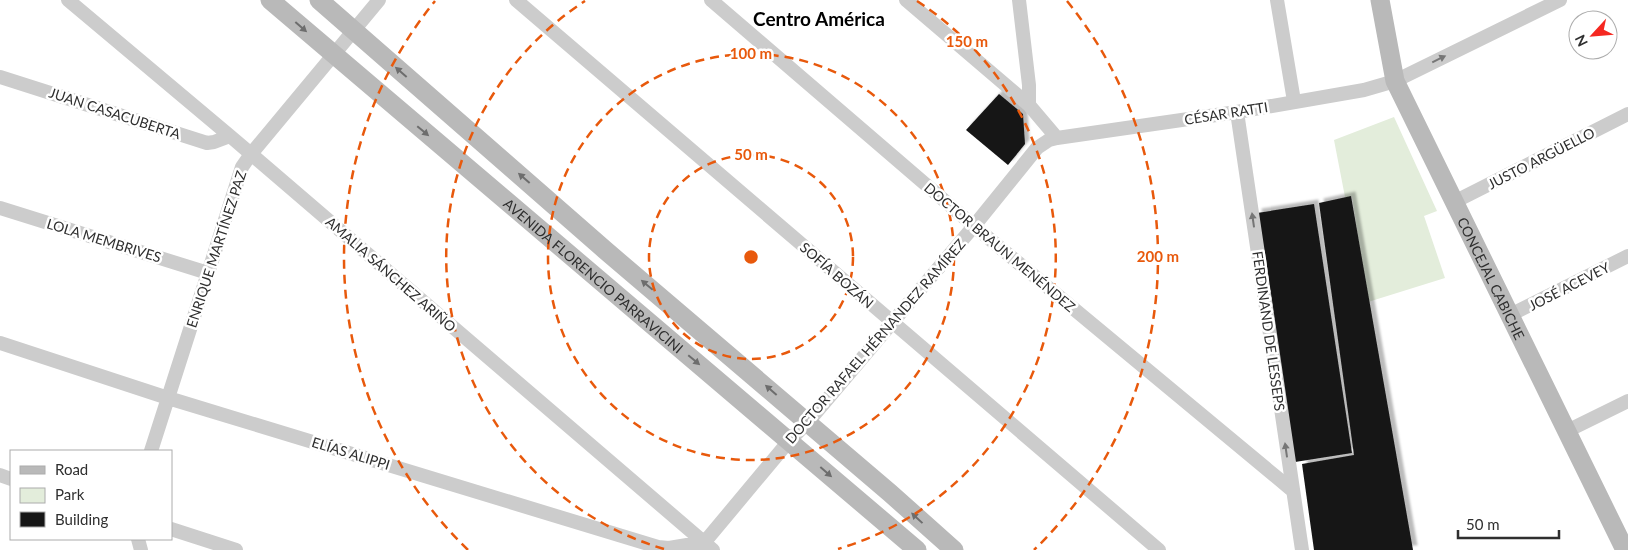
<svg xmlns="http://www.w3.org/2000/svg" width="1628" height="550" viewBox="0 0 1628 550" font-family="Lato,sans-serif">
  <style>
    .green { fill: #e3eddb }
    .building { fill: #161616; filter: url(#shadow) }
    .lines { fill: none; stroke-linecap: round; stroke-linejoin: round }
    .street { stroke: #ccc; stroke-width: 14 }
    .secondary { stroke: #b9b9b9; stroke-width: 19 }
    .oneway { fill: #6d6d6d }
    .oneway2 { fill: #767676 }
    .ring { fill: none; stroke: #e8590c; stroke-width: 2.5; stroke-dasharray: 9 6 }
    .labels { text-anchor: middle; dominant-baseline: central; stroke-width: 5; stroke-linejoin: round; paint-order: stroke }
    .street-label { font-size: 14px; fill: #2f2f2f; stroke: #fff }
    .district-label { font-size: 19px; font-weight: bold; fill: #000; stroke: #fff }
    .centre { fill: #e8590c; stroke: #fff; stroke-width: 2.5 }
    .ring-label { font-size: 15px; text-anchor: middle; font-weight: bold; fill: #e8590c; stroke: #fff; stroke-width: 5; stroke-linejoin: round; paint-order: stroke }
  </style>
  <defs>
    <filter id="shadow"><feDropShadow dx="4.5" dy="-4.5" stdDeviation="1" flood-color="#0004"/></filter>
  </defs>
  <rect width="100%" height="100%" fill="#fff"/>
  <path class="green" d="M1394,117l43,94 -13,5 21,62 -77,24 -16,-105h-7l-11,-57z"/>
  <path class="building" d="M999,94l24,20 2,30 -17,21 -42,-35z
    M1351,196l62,354h-99l-12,-86 52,-9 -35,-252z
    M1314,204l38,249 -57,9 -38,-249z"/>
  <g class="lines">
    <path class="street" d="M68,0l162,136 483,414
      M516,0l643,550
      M711,0l263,226 318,264
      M906,0l123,105
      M1019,0l10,85v20l28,33
      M1277,0l17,101
      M0,77l207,66 7,-1 16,-6
      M1237,112l65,438
      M1454,202l174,-88
      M0,208l208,65
      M1510,315l118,-59
      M0,343l168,55 490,149 11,1 36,-6
      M1567,431l61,-30
      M151,451l91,-284 9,-13 128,-154
      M0,475l11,4
      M171,529l65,21
      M138,539l3,11
      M698,550l91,-109 19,-19 166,-196 63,-78 12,-8 8,-2 180,-26 127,-22 31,-9 165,-81"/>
    <g class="secondary">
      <path id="s1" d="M270,0l647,550"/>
      <path d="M319,0l286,250 285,243 64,57"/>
      <path id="s2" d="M1380,0l15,81 230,469"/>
    </g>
  </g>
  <defs><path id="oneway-solid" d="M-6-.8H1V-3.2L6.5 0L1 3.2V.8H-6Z" transform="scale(1.25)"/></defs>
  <g class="oneway">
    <use href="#oneway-solid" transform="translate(301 27) rotate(41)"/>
    <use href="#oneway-solid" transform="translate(401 72) rotate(-139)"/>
    <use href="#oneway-solid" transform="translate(423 131) rotate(40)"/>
    <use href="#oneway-solid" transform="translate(524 178) rotate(-139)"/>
    <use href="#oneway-solid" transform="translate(647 285) rotate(-140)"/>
    <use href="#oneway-solid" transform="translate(694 360) rotate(40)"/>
    <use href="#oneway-solid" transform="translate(771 390) rotate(-139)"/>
    <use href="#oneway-solid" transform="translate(826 472) rotate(41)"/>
    <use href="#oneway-solid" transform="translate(917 518) rotate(-137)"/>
  </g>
  <g class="oneway2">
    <use href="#oneway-solid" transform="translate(1439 59) rotate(-26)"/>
    <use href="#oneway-solid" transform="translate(1253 220) rotate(-98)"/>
    <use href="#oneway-solid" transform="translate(1286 450) rotate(-98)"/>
  </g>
  <g class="ring">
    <circle cx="751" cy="257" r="102"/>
    <circle cx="751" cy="257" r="203"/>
    <path d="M664 549A305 305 0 0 1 585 1M917 1A305 305 0 0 1 838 549"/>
    <path d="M468 550A407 407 0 0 1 435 1M1067 1A407 407 0 0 1 1034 550"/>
  </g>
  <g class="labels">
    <g class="street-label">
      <text transform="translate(115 113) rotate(18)">JUAN CASACUBERTA</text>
      <text transform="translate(1226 113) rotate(-9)">CÉSAR RATTI</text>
      <text transform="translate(1541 158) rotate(-27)">JUSTO ARGÜELLO</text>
      <text transform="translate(104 240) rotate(17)">LOLA MEMBRIVES</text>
      <text transform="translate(1000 247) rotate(40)">DOCTOR BRAUN MENÉNDEZ</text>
      <text transform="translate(216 249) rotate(-72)">ENRIQUE MARTÍNEZ PAZ</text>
      <text transform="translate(391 274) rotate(41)">AMALIA SÁNCHEZ ARIÑO</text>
      <text stroke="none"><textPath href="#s1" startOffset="425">AVENIDA FLORENCIO PARRAVICINI</textPath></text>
      <text transform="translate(837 275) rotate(41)">SOFÍA BOZÁN</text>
      <text stroke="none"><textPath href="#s2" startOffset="302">CONCEJAL CABICHE</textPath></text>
      <text transform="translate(1569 286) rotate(-27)">JOSÉ ACEVEY</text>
      <text transform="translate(1269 331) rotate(82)">FERDINAND DE LESSEPS</text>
      <text transform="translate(875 341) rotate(-49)">DOCTOR RAFAEL HÉRNANDEZ RAMÍREZ</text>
      <text transform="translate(351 453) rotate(17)">ELÍAS ALIPPI</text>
    </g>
    <g class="district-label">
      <text x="819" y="18">Centro América</text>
    </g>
  </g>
  <circle cx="751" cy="257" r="8" class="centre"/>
  <g class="ring-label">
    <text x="967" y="47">150 m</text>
    <text x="751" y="59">100 m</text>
    <text x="751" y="160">50 m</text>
    <text x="1158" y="262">200 m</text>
  </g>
  <rect x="10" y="450" width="162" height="90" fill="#ffffff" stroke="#acacac"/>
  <rect x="20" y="466" width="25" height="8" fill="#b9b9b9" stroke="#acacac"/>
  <text x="55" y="475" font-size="15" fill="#2f2f2f">Road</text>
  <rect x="20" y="488" width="25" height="15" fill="#e3eddb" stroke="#acacac"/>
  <text x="55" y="500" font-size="15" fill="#2f2f2f">Park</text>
  <rect x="20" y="512" width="25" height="15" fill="#161616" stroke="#acacac"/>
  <text x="55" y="525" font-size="15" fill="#2f2f2f">Building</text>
  <g transform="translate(1593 35) rotate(244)"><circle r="24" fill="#ffffff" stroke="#acacac"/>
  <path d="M0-4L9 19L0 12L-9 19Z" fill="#f52821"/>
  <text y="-8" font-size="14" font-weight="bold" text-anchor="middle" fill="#2f2f2f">N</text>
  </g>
  <path d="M1458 530v8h101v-8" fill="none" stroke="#2f2f2f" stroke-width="2.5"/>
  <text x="1466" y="530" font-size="15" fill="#2f2f2f" stroke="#ffffff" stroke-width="4" paint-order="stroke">50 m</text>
</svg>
